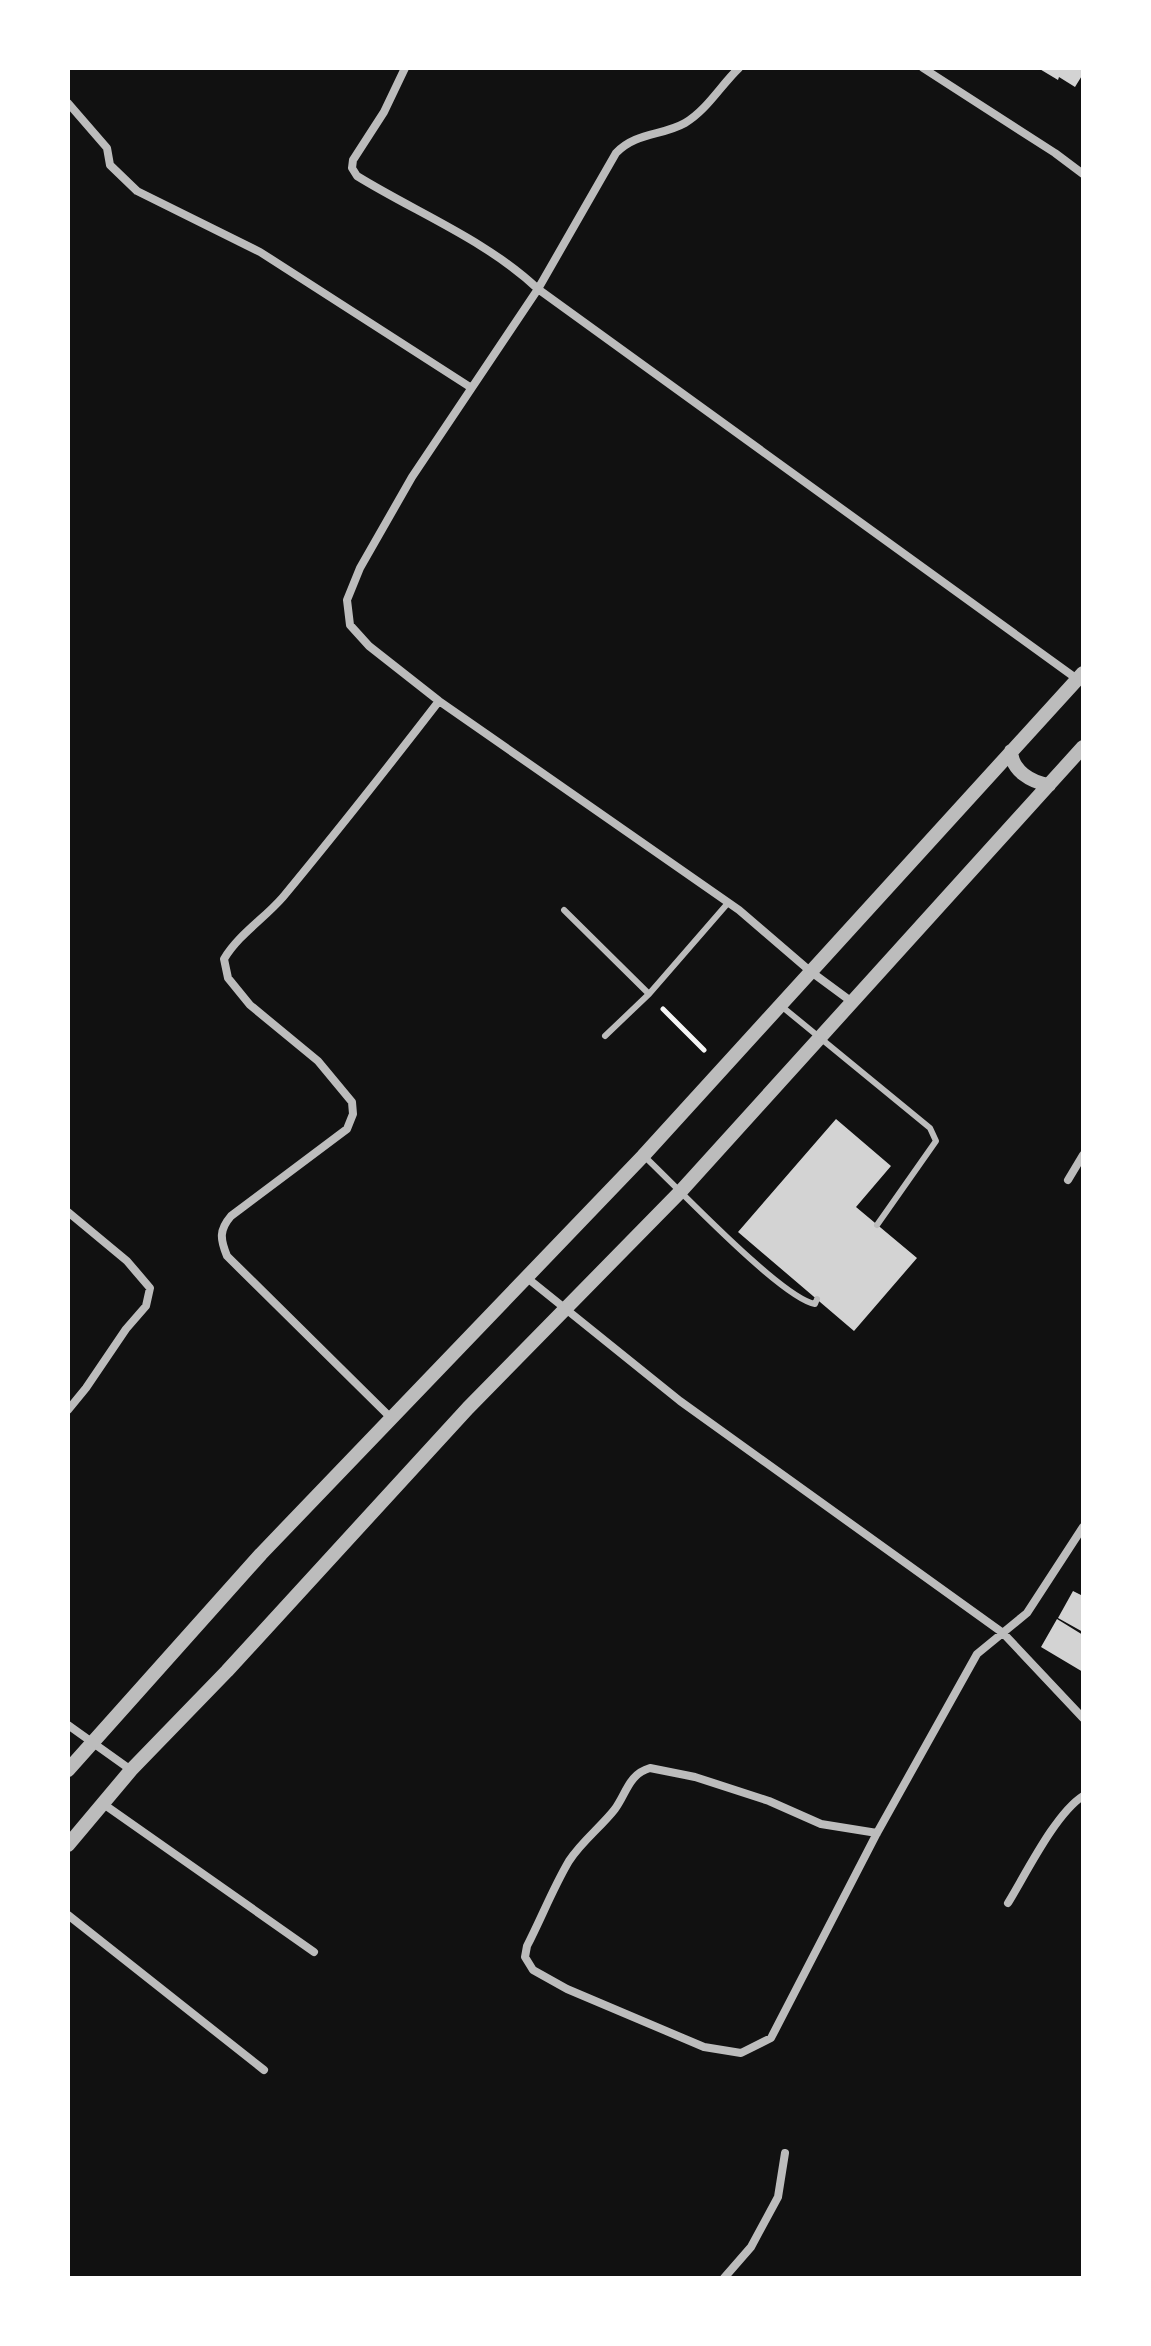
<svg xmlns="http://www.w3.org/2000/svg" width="1151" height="2346" viewBox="0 0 1151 2346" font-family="Overpass,sans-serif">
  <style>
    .building { fill: #d3d3d3 }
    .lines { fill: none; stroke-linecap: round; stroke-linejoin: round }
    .path { stroke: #f5f5f5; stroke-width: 5 }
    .service { stroke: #bcbcbc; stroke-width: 6 }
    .minor { stroke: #bcbcbc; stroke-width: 8 }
    .tertiary { stroke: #bcbcbc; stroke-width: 14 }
  </style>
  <rect width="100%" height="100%" fill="#111"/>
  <path class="building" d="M1038,68h45v6l-8,13 -16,-10 -1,3z
    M836,1119l55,47 -35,41 61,51 -63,73 -116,-99z
    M1073,1591l10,5v36l-25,-14z
    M1057,1619l26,16v37l-42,-25z"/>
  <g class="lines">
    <path class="path" d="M663,1009l41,41"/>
    <path class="service" d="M564,910l85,84
      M780,1005l150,123 6,13 -59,84
      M605,1036l44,-42 79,-91
      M644,1156c31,29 137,142 171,148l2,-5"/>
    <path class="minor" d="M405,68l-21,44 -31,48 -1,8 5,8c60,37 129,64 181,113l539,390
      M739,68c-18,17 -32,42 -54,55 -23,13 -49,9 -69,30l-78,136 -126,188 -52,91 -13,32 3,25 19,21 70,55 300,209 71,61 42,31
      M923,68l132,85 28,21
      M68,103l39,45 3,17 27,26 123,61 210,135
      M1068,1180l15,-25
      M68,1212l59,49 23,27 -4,18 -20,23 -40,59 -18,22
      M526,1277l154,124 323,232 80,85
      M390,1417l-163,-161c-7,-17 -8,-26 4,-40l116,-87 6,-15 -1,-12 -34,-41 -68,-56 -22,-27 -4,-19c15,-25 40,-40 59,-62 53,-64 105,-130 156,-196
      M68,1725l63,45
      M102,1803l212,149
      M877,1833l-56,-9 -52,-23 -74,-24 -45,-9c-21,6 -23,24 -35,41 -14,18 -33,32 -46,52 -16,27 -28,58 -42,85l-2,11 8,13 34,19 137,58 37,6 30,-15 106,-205 100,-179 50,-41 56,-86
      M1008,1903c18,-29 47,-89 75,-107
      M68,1915l196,155
      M724,2278l27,-31 27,-50 7,-44"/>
    <path class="tertiary" d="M1011,751c1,20 20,31 38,34
      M68,1770l193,-216 382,-398 440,-483
      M68,1845l63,-75 96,-99 241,-263 213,-217 402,-444"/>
  </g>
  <rect width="1151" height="2346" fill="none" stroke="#ffffff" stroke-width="140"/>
</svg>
